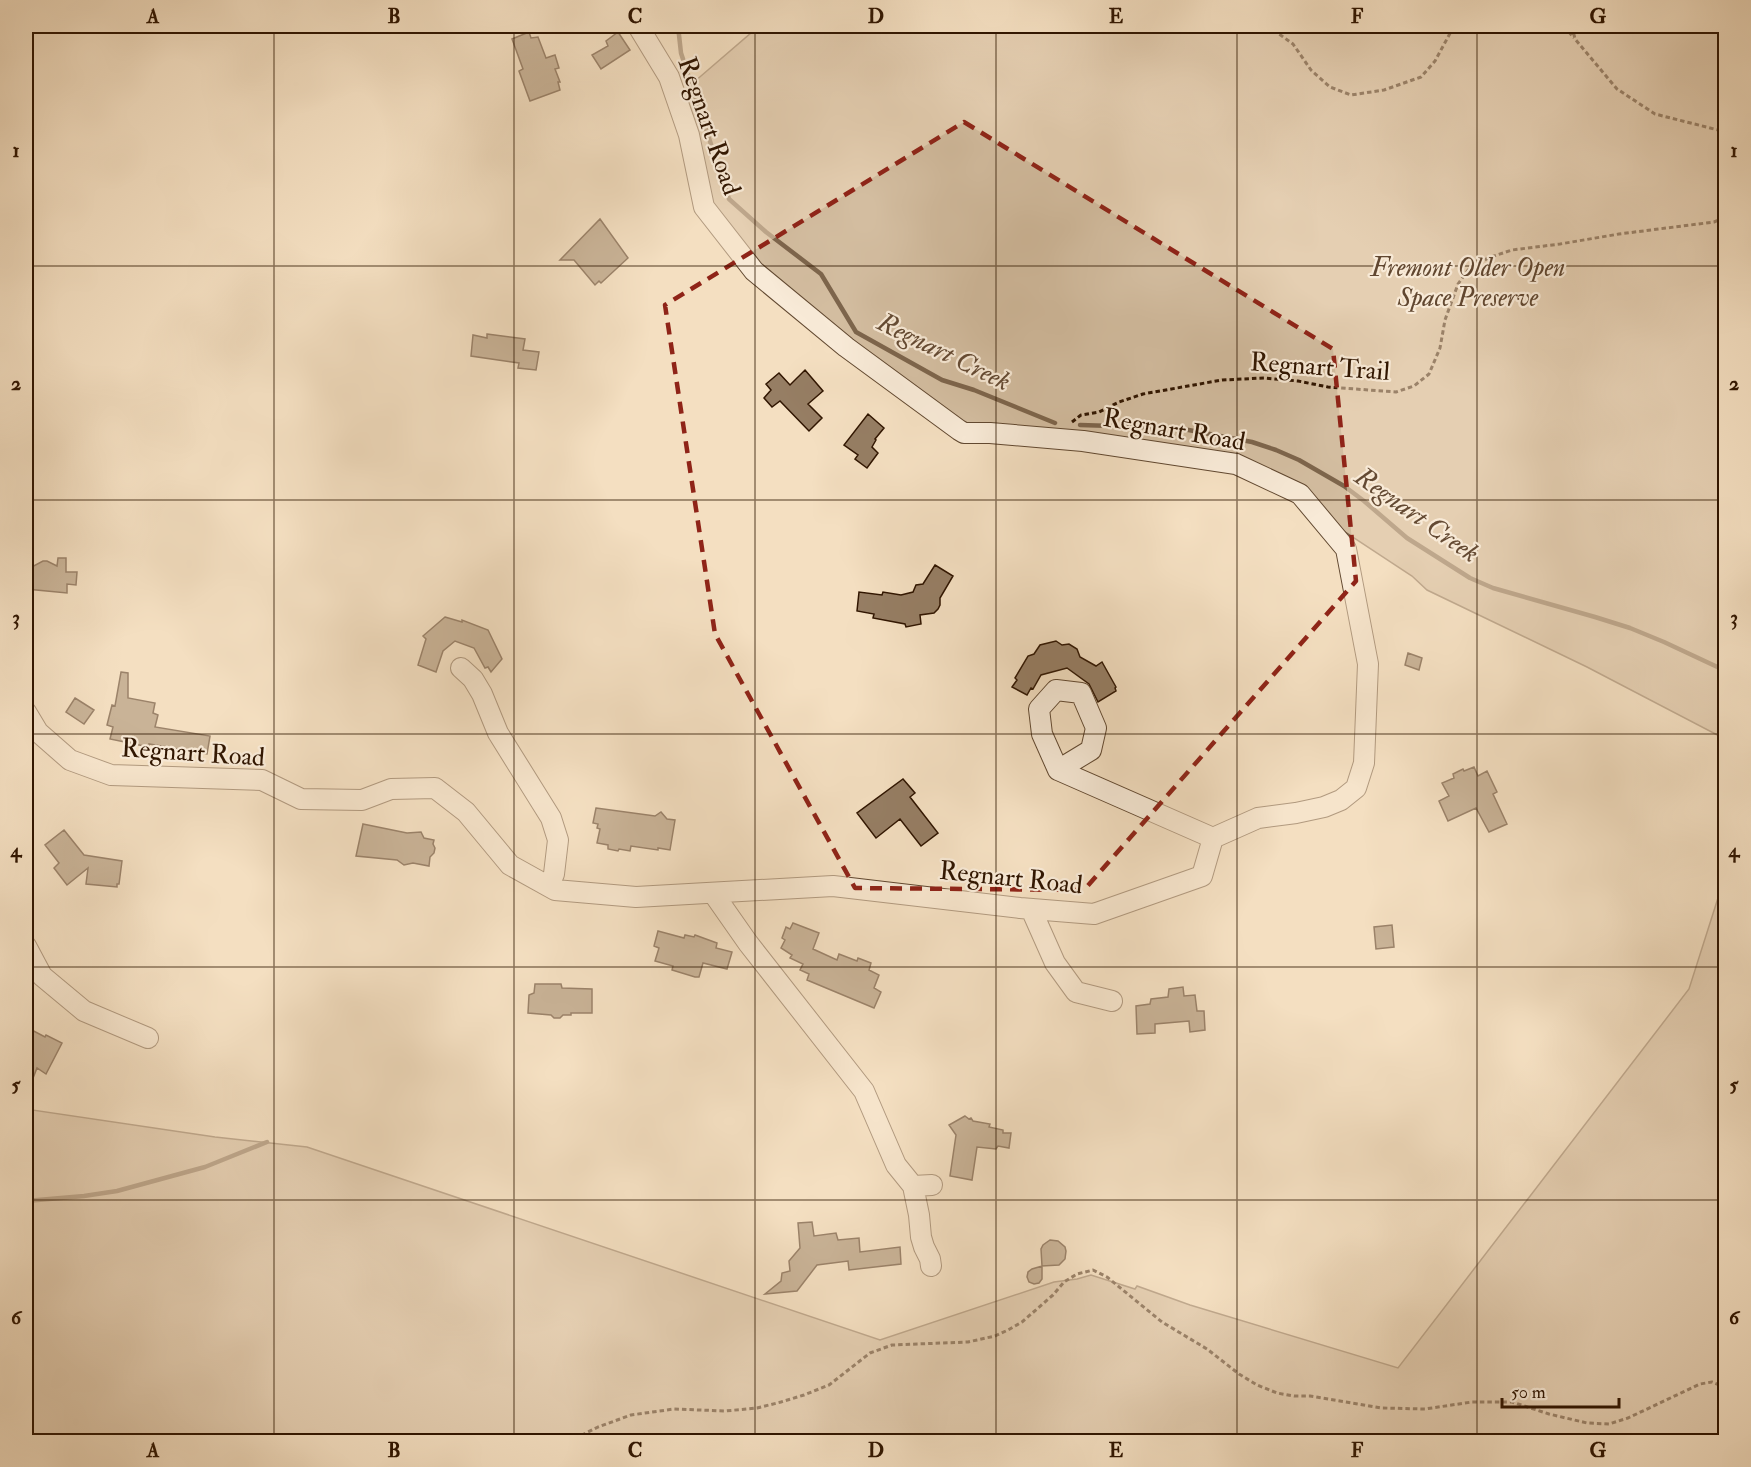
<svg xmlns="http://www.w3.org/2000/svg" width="1751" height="1467" viewBox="0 0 1751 1467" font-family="'IM FELL Double Pica',serif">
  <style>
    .green { fill: #d3bda0; stroke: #826950; stroke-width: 1.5 }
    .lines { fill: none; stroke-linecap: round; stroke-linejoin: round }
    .stream { stroke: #7d654c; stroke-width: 4.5 }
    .building { fill: #967e64; stroke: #301500; stroke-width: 1.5 }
    .minor-casing { stroke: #614830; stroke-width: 22 }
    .path { stroke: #301500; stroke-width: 3; stroke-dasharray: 4.5 3; stroke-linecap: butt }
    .minor { stroke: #f8ead7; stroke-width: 20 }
    .marked { fill: none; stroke: #8f2418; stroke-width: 4.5; stroke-dasharray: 12 8; stroke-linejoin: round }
    .grid { fill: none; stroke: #301500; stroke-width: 1.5; stroke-opacity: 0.55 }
    .labels { text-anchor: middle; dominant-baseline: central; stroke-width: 4.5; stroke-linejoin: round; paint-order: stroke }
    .street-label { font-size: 26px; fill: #301500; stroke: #f8ead7 }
    .park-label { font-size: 26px; font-style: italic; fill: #614730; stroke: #f8ead7 }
    .water-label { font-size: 27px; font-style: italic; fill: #644a33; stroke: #f8ead7 }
    .neatline { fill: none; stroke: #301500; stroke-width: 2 }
    .grid-label { font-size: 20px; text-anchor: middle; font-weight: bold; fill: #301500 }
  </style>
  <rect width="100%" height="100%" fill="#f4dfc1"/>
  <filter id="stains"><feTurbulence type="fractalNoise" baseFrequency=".00333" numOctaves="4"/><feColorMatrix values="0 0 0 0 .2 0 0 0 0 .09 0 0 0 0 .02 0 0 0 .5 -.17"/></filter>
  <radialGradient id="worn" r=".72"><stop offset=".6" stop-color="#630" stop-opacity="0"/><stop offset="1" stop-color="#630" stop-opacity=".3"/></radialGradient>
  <path class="green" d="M753,26h972v713l-138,-72 -160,-77 -15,-14 -114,-75 -63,-33 -289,-40 -101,-73 -146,-147 -16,-75 4,-45 65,-56z
    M1725,876v565h-1699v-332l189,28 92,10 573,193 174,-58 23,-3 14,-4 44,14 2,-3 53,19 208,63 291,-379z"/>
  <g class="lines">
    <path class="stream" d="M678,26l3,27 48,146 37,33 55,42 35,58 86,48 32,10 81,33
      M1080,425l98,3 74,14 24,8 23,10 45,26 20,15 43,37 63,40 23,10 102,29 35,11 34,14 62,29
      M26,1201l58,-5 33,-5 88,-24 62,-25"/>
  </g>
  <path class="building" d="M529,32l2,6 7,-1 8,21 9,-3 4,13 -4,1 5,13h-2l2,8 -30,11 -11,-30 4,-2 -11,-30z
    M618,32l12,18 -29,19 -9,-14 16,-9 -2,-5z
    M600,219l28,39 -27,25 -2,-2 -4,4 -21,-25h-14z
    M487,334l38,5 -2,11 16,2 -3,18 -18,-2 1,-5 -48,-7 2,-21 14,3z
    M805,370l18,21 -15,13 14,14 -13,13 -29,-30 -8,6 -8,-9 7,-8 -5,-6 13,-11 11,12z
    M868,414l16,14 -9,11 1,1 -4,7 6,6 -11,15 -12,-9 3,-4 -14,-10z
    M58,558h8v14h11l-1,13 -9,-1v9l-41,-4v-22l4,1 13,-7h4l10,5z
    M935,565l18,11 -13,22v7l-2,4 -4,4 -14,2 1,9 -15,3 -1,-3 -32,-6 1,-4 -17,-3 2,-19 23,3 1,-3 18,3 12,-3 3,-7 7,-1z
    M445,617l17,5v-2l26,10 14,29 -11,13 -3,-5 -3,1 -11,-20 -19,-7 -12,10 -7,21 -18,-7 8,-26 -3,-3z
    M1056,641l6,4 7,-1 8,5 3,8 16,9 6,-4 14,25 -1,1 1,3 -18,11 -9,-18 -22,-16 -26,7 -8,14 -2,-1 -4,7 -15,-8 5,-7 -2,-2 13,-22 6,-2 6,-9z
    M1408,653l14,5 -3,12 -14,-5z
    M121,672l7,1v25l27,5 -2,10 5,2 -3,12 55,9 -3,18 -58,-10v3l-39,-8 3,-12 -6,-2 5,-20 3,1z
    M75,698l19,12 -10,14 -18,-12z
    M1474,767l4,9 9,-5 10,21 -4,2 14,30 -18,8 -13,-24 -28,13 -9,-20 10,-5 -7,-13 12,-5 -1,-4 10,-5 1,2z
    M903,779l12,14 -5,4 28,36 -17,13 -21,-27 -24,19 -19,-25z
    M596,808l59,8 6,-4 6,7 8,1 -5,30 -12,-2v2l-27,-4 -1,5 -11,-2 -1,2 -10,-2v-4l-11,-2 3,-14 -3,-1 1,-4 -5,-1z
    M363,824l44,9 14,-1 3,6 10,2 -1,4 2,4 -1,5 -4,4 -1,9 -16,-3 -9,2 -7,-5 -41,-4z
    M64,830l20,25 38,6 -3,23h-2v3l-31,-3 2,-16 -21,17 -13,-17 5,-5 -14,-18z
    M793,923l26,10 -6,16 24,11 2,-6 18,7 1,-3 13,5 -2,7 10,5 -5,13 7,4 -7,16 -67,-28 2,-6 -9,-4 3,-6 -13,-6 2,-3 -11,-7 4,-8 -3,-2 4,-11 4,2z
    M1392,925l2,22 -18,2 -2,-22z
    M658,931l26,7 1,-3 9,2 1,-2 22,8 -1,5 16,4 -5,17 -24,-6 -4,14h-4l-23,-7 1,-4 -18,-5 4,-13 -5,-2z
    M535,984h26l1,4 30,1v24h-21v2h-8l-3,3h-6l-3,-3 -23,-2 1,-18 5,-2z
    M1183,987l1,9 11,-1 2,16h7l1,19 -15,2 -1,-11 -34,3v9l-18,1 -1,-28 14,-2 1,-5 17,-2 1,-8z
    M26,1027l19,10 1,-2 16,8 -16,31 -9,-6 -11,28z
    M965,1116l4,3 2,-1 2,3 17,3 -1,3 14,3v3h8l-2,15 -11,-2 -2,3 -19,-2 -5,33 -22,-4 6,-41 -7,-10z
    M812,1222l2,14 22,-3 2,7 21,-2 1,14 40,-5 1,17 -52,6 -1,-9 -31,4 -20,26 -32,3 16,-13 1,-8 8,-2 -1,-10 11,-13 -2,-25z
    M1050,1240l8,1 7,6 1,4 -1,8 -6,6 -17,1 -1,-17 2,-4z
    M1042,1266v13l-3,4 -5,1 -5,-2 -2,-5 1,-5 4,-3z"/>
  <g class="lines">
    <defs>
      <path id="minor" d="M461,668l12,11 9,15 16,39 53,85 7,22 -4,34 -5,12
        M26,712l12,20 32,28 41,15 151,5 39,19 61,1 29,-11 44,-1 31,24 44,53 45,25 81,7 197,-11 187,22 74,6 108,-38 11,-38 45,-20 38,-5 28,-6 17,-7 15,-12 8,-25 4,-99 -22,-115 -46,-55 -64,-30 -153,-23 -93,-8h-26l-5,-3 -113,-83 -92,-76 -50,-64 -15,-72 -20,-58 -31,-51
        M1058,770l33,-20 5,-22 -15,-35 -25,-3 -17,19 3,25 16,36 155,68
        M713,893l35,50 116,148 32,74 17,21 19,-1
        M1031,909l24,54 21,29 36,9
        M26,946l16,30 42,35 64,27
        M913,1186l6,29 2,22 3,10 6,12 1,7"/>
    </defs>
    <use href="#minor" class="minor-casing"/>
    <path class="path" d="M1251,26l24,5 18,13 18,26 19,17 21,8 33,-5 37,-13 14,-16 19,-35
      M1564,26l10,12
      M1572,26l3,13 42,50 38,25 71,18
      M1207,32l29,-6
      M1072,422l9,-7 18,-3 20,-10 24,-8 79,-14 42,-2 34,3 30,6 68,5 18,-6 15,-12 11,-26 5,-28 13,-36 10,-14 20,-12 24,-8 48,-6 59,-10 95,-12 12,-5
      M26,1437l13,5
      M568,1442l30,-15 33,-12 43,-6 51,2 32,-3 24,-6 23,-7 25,-10 41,-32 22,-8 76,-3 27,-6 13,-6 14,-8 31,-27 11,-13 13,-8 16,-4 14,7 55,45 45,27 32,25 18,11 20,8 17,3h16l72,12 43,1 47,-7h40l37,12 38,9 22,1 19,-6 72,-34 12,-2 14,6"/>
    <use href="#minor" class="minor"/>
  </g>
  <path d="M0 0H1751V1467H0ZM964,122l369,227 23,232 -272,309 -229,-2 -140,-254 -50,-329z" fill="#f4dfc1" fill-opacity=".55" fill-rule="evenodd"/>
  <path class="marked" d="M964,122l369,227 23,232 -272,309 -229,-2 -140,-254 -50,-329z"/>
  <path class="grid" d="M274,26v1416M514,26v1416M755,26v1416M996,26v1416M1237,26v1416M1477,26v1416M26,266h1700M26,500h1700M26,734h1700M26,967h1700M26,1200h1700"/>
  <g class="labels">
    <g class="street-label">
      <text transform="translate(709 126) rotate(71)">Regnart Road</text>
      <text transform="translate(1320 367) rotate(4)">Regnart Trail</text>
      <text transform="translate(1174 430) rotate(10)">Regnart Road</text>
      <text transform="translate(193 753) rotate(4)">Regnart Road</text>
      <text transform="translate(1011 878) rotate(6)">Regnart Road</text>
    </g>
    <g class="park-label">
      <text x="1468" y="268">Fremont Older Open<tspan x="1468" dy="30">Space Preserve</tspan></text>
    </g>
    <g class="water-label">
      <text transform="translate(944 352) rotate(26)">Regnart Creek</text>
      <text transform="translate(1417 515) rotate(35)">Regnart Creek</text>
    </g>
  </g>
  <rect width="1751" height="1467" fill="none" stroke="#f4dfc1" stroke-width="66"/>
  <path d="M1502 1398v9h117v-9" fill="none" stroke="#301500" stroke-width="3"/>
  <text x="1511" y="1398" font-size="18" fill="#301500" stroke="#f8ead7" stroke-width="4.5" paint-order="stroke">50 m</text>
  <rect x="33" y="33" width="1685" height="1401" class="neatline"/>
  <g class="grid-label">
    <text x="153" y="23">A</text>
    <text x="394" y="23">B</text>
    <text x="635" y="23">C</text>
    <text x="876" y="23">D</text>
    <text x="1116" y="23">E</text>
    <text x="1357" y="23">F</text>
    <text x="1598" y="23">G</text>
    <text x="16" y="157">1</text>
    <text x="1734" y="157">1</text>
    <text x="16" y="390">2</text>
    <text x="1734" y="390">2</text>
    <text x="16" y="624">3</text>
    <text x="1734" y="624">3</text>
    <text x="16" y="857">4</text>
    <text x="1734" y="857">4</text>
    <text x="16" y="1091">5</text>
    <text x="1734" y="1091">5</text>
    <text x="16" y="1324">6</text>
    <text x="1734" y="1324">6</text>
    <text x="153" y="1457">A</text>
    <text x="394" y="1457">B</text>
    <text x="635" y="1457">C</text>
    <text x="876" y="1457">D</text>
    <text x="1116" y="1457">E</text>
    <text x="1357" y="1457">F</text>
    <text x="1598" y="1457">G</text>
  </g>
  <rect width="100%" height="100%" filter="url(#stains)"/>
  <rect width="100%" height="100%" fill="url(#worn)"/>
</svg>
